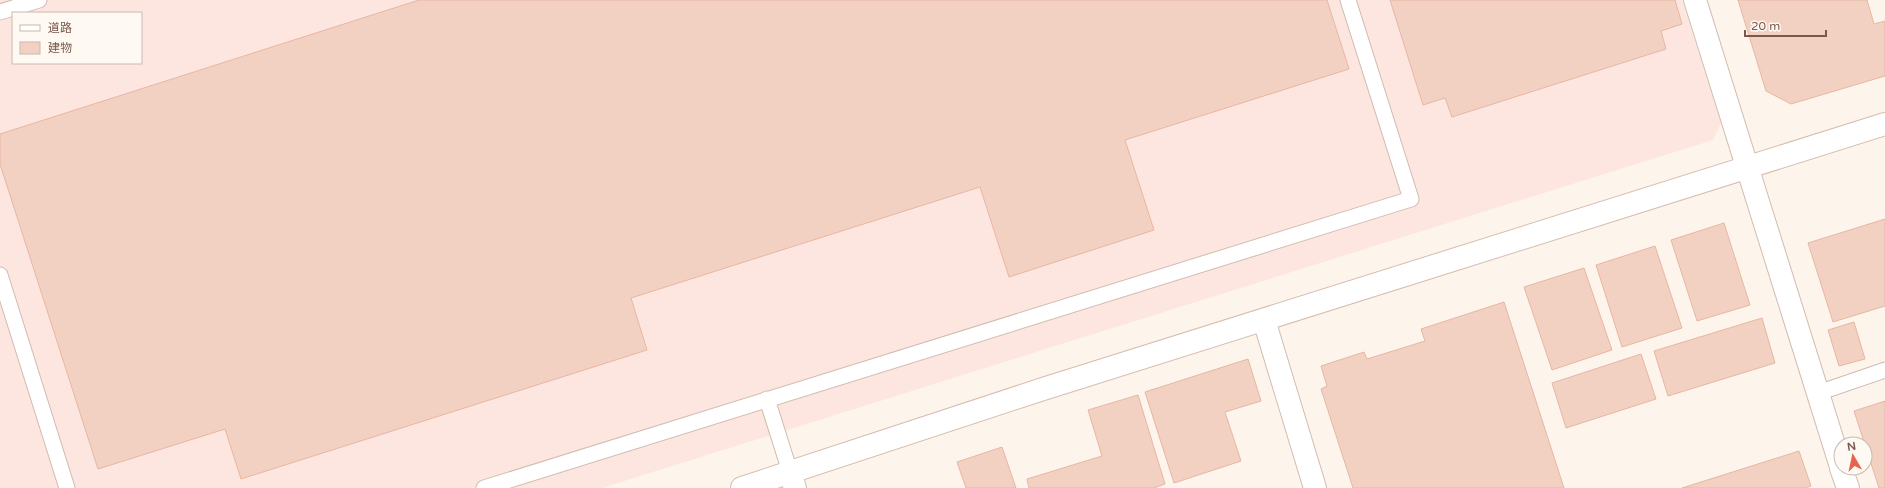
<svg xmlns="http://www.w3.org/2000/svg" width="1885" height="488" viewBox="0 0 1885 488" font-family="'Varela Round','Noto Sans JP',sans-serif">
  <style>
    .commercial { fill: #fde6e0; fill-rule: evenodd }
    .building { fill: #f3d1c2; stroke: #e7b6a2 }
    .lines { fill: none; stroke-linecap: round; stroke-linejoin: round }
    .lane-casing { stroke: #d1bbb0; stroke-width: 17 }
    .street-casing { stroke: #d1bbb0; stroke-width: 24 }
    .secondary-casing { stroke: #d6bdaf; stroke-width: 24 }
    .lane { stroke: #fff; stroke-width: 15 }
    .street { stroke: #fff; stroke-width: 22 }
    .secondary { stroke: #fff; stroke-width: 22 }
  </style>
  <rect width="100%" height="100%" fill="#fdf5ec"/>
  <path class="commercial" d="M0,0h1682l39,123 -8,17 -1111,348h-602zM13,13h128v50h-128z"/>
  <path class="building" d="M419,0h908l22,69 -224,71 29,90 -145,47 -29,-90 -349,111 16,52 -406,129 -16,-50 -127,40 -98,-305v-30z
    M1390,0h285l7,24 -21,7 5,18 -214,68 -7,-19 -22,7z
    M1738,0h129l7,24 11,-3v55l-94,28 -25,-13z
    M1885,219v87l-52,16 -25,-79z
    M1724,223l26,82 -53,16 -26,-81z
    M1655,246l27,82 -60,19 -26,-82z
    M1584,268l28,82 -60,20 -28,-83z
    M1504,302l60,186h-211l-32,-99 6,-3 -6,-20 43,-14 3,7 58,-18 -4,-12z
    M1762,318l13,45 -107,33 -14,-45z
    M1854,322l11,37 -26,7 -11,-36z
    M1641,354l15,45 -90,29 -14,-45z
    M1248,359l13,42 -36,11 16,49 -67,22 -29,-91z
    M1138,395l27,89 -11,4h-125l-2,-9 75,-23 -14,-46z
    M1885,401v87h-6l-25,-77z
    M1002,447l14,41h-50l-9,-26z
    M1799,451l12,35 -5,2h-124z"/>
  <g class="lines">
    <defs>
      <path id="lane" d="M0,12l39,-12
        M0,275l67,213
        M1818,393l67,-23
        M767,399l23,73
        M484,488l927,-289 -63,-199"/>
      <path id="street" d="M1695,0l146,467
        M1264,320l51,168
        M1841,468l7,20
        M790,472l5,16"/>
      <path id="secondary" d="M742,488l301,-99 842,-265"/>
    </defs>
    <use href="#lane" class="lane-casing"/>
    <use href="#street" class="street-casing"/>
    <use href="#secondary" class="secondary-casing"/>
    <use href="#lane" class="lane"/>
    <use href="#street" class="street"/>
    <use href="#secondary" class="secondary"/>
  </g>
  <rect x="12" y="12" width="130" height="52" fill="#fff9f3" stroke="#cab9b0"/>
  <rect x="20" y="25" width="20" height="6" fill="#ffffff" stroke="#cab9b0"/>
  <text x="48" y="32" font-size="12" fill="#7a584c">道路</text>
  <rect x="20" y="42" width="20" height="12" fill="#f3d1c2" stroke="#cab9b0"/>
  <text x="48" y="52" font-size="12" fill="#7a584c">建物</text>
  <g transform="translate(1853 456) rotate(351)"><circle r="19" fill="#fff9f3" stroke="#cab9b0"/>
  <path d="M0-3L7 15L0 10L-7 15Z" fill="#e8634f"/>
  <text y="-6" font-size="11" font-weight="bold" text-anchor="middle" fill="#7a584c">N</text>
  </g>
  <path d="M1745 30v6h81v-6" fill="none" stroke="#7a584c" stroke-width="2"/>
  <text x="1751" y="30" font-size="12" fill="#7a584c" stroke="#fff9f3" stroke-width="3" paint-order="stroke">20 m</text>
</svg>
